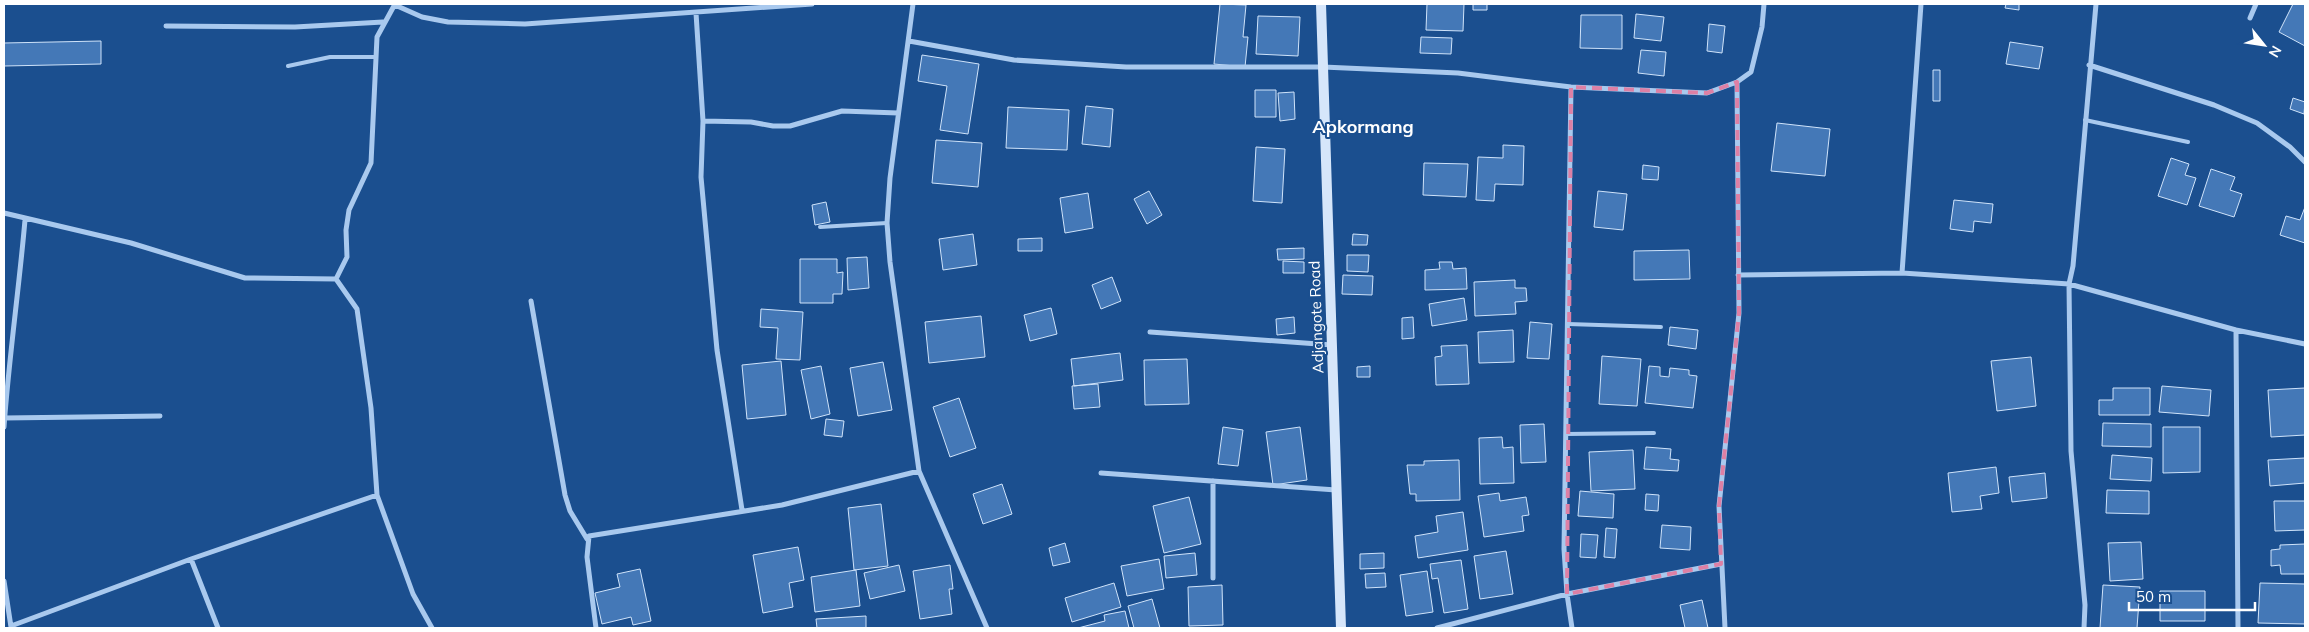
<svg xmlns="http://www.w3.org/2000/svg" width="2309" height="632" viewBox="0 0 2309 632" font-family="Mulish,sans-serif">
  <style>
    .building { fill: #4478b7; stroke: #cfe3fa }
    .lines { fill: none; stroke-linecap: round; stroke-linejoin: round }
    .lane { stroke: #a9c9ee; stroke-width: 4 }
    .street { stroke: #a9c9ee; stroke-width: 5 }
    .secondary { stroke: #d6e6fa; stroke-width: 10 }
    .marked { fill: none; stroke: #dd80a5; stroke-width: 4; stroke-dasharray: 10 6; stroke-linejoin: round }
    .labels { text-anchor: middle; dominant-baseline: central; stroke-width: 4; stroke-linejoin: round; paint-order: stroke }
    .street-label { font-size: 15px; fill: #fff; stroke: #1b4f8f }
    .quarter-label { font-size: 18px; font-weight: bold; fill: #fff; stroke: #1b4f8f }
  </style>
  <rect width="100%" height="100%" fill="#1b4f8f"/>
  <path class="building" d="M1220,4l26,1 -3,32h5l-3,30 -31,-3z
    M1427,4h37l-1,27 -37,-1z
    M1473,4h14v6h-14z
    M2006,4h13v6l-14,-2z
    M2293,4h12v42l-26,-14z
    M1636,14l28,3 -3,24 -27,-3z
    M1581,15h41v34l-42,-1z
    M1258,16l42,1 -2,39 -42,-2z
    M1709,24l16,2 -3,27 -15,-2z
    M1421,37l31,1 -1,16 -31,-1z
    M101,41v23l-97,2v-23z
    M2010,42l33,5 -4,22 -33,-5z
    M1641,50l25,2 -2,24 -26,-3z
    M922,55l57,9 -11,70 -28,-4 7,-44 -29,-5z
    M1933,70h7v31h-7z
    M1255,90h21v27h-21z
    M1294,92l1,27 -15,2 -2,-28z
    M2293,98l12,4 -1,12 -14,-5z
    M1086,106l27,3 -3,38 -28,-3z
    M1008,107l61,3 -2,40 -61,-2z
    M1777,123l53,6 -5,47 -54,-5z
    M936,140l46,3 -4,44 -46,-4z
    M1503,145l21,1 -1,39 -28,-1 -1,17 -18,-1 2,-43 25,1z
    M1256,147l29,2 -3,54 -29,-2z
    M2171,158l18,6 -4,11 11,3 -9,27 -29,-9z
    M1424,163l44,1 -2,33 -43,-2z
    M1643,165l16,2 -1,13 -16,-1z
    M2211,169l24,8 -5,13 12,4 -8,23 -35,-11z
    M1149,191l13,24 -15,9 -13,-25z
    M1598,191l29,3 -4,36 -29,-3z
    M1088,193l5,35 -28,5 -5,-35z
    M1954,200l39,4 -2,19 -17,-2 -1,11 -23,-3z
    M826,202l4,20 -15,3 -3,-20z
    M2305,207v36l-25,-8 6,-19 14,4z
    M973,234l4,31 -34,5 -4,-31z
    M1353,234l15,1 -1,10h-15z
    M1042,238v13h-24v-12z
    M1304,248v11l-26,1 -1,-11z
    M1689,250l1,29 -56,1v-29z
    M1347,255h22l-1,17 -21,-1z
    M867,257l2,31 -21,2 -1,-32z
    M800,259h37v14l6,-1 -1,22h-9v9h-33z
    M1283,261l21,1v11h-21z
    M1439,262h13l1,7 13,-1 1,21 -42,1v-20l15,-1z
    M1343,275l30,1 -1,19 -30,-1z
    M1112,277l9,24 -20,8 -9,-24z
    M1515,280v8h11l1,13 -12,1 1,12 -41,2 -1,-34z
    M1464,298l3,22 -35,6 -3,-22z
    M1051,308l6,26 -27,7 -6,-26z
    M761,309l42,3 -3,48 -24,-1 2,-31 -18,-1z
    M981,316l4,41 -56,6 -4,-41z
    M1294,317l1,16 -18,2 -1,-16z
    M1413,317l1,21 -12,1v-21z
    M1530,322l22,2 -3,35 -22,-1z
    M1670,327l28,3 -2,19 -28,-4z
    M1513,330l1,32 -35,1 -1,-31z
    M1467,345l2,39 -33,1 -1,-28 7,-1 -1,-10z
    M1120,353l3,27 -49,6 -3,-27z
    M1602,356l39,3 -4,47 -38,-2z
    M2031,357l5,49 -39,5 -6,-50z
    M1187,359l2,45 -44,1 -1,-45z
    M781,361l5,54 -39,4 -5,-54z
    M883,362l9,48 -34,6 -8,-48z
    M821,366l9,48 -19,5 -10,-49z
    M1370,366v11h-13v-10z
    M1649,366l11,1v9l9,1 1,-9 19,2v5l8,1 -4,32 -48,-5z
    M1098,384l2,23 -26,2 -2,-23z
    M2162,386l49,4 -2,26 -50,-4z
    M2113,388h37v27h-51v-15h14z
    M2305,388v47l-34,2 -3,-47z
    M959,398l17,50 -26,9 -17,-50z
    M826,419l18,2 -2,16 -18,-2z
    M2103,423l48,1v23l-49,-1z
    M1544,424l2,38 -25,1 -1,-38z
    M1223,427l20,3 -5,36 -20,-2z
    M1300,427l7,53 -34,5 -7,-53z
    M2163,427h37v45l-37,1z
    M1502,437l1,11 10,-1 1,36 -34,1 -1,-46z
    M1646,447l25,2 -1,10 9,1 -1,11 -34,-2z
    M1633,450l2,39 -44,2 -2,-39z
    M2112,455l40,3 -1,23 -41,-2z
    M2305,458v25l-35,3 -2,-26z
    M1459,460l1,40 -44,1v-7h-6l-3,-29h17v-4z
    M1996,467l3,26 -19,3 2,13 -30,3 -4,-39z
    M2045,473l2,25 -35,4 -3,-25z
    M1002,484l10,30 -29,10 -10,-30z
    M2107,490l42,1v23l-43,-1z
    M1580,491l34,3 -1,24 -35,-2z
    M1499,493l1,8 26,-4 3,18 -7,1 2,15 -40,6 -6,-41z
    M1646,494l13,1 -1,16 -13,-1z
    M1189,497l12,47 -37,9 -11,-47z
    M2274,501h31v29l-30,1z
    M881,504l7,62 -34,4 -6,-62z
    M1463,512l5,38 -50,8 -3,-22 23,-4 -2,-16z
    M1662,525l29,2 -1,23 -30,-2z
    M1606,528l11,1 -2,29 -11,-1z
    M1581,534l17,1 -2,23 -16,-1z
    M2141,542l2,37 -33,2 -2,-38z
    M1065,543l5,19 -17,4 -4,-18z
    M2305,544v30h-24l-1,-9 -9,1v-16l9,-1v-4z
    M798,547l6,33 -15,3 4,24 -30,6 -10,-58z
    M1506,551l7,43 -33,5 -6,-43z
    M1195,553l2,22 -31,3 -2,-22z
    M1384,553v15l-24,1v-15z
    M1159,559l5,30 -37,7 -6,-30z
    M1461,560l7,49 -24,4 -6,-35 -6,1 -2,-15z
    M899,565l6,26 -35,8 -6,-26z
    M950,565l3,24h-4l3,25 -32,5 -7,-48z
    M640,569l11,52 -18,4 -2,-8 -29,7 -7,-31 25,-6 -3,-13z
    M856,570l4,36 -45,6 -4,-35z
    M1427,571l6,41 -27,4 -6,-41z
    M1385,573l1,14 -20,1 -1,-14z
    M1114,583l7,24 -49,15 -7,-24z
    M2260,583l45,1v40l-47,-1z
    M1222,585l1,40 -34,1 -1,-39z
    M2103,585l37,2 -3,41h-37z
    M2160,591h45v30h-45z
    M1152,599l8,29h-26l-6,-22z
    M1702,600l6,28h-23l-5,-23z
    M1125,611l4,17h-51l27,-7 -1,-6z
    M866,616v12h-49l-1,-9z"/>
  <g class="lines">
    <path class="lane" d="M288,66l42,-9h45
      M2085,120l103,22
      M820,227l67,-4
      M1568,324l93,3
      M1566,434l88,-1"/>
    <path class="street" d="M395,4l-18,33 -6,126 -22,47 -3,20 1,27 -11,22 21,30 14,99 6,87 36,99 19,34
      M913,4l-23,174 -3,45 3,39 29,209 68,157
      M395,5l27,12 26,5 77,2 287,-20
      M696,13l7,108
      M2250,18l6,-14
      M166,26l129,1 88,-5
      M909,41l105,19 112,7h197l135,6 113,14 136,6 30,-11 14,-10 11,-45 2,-23
      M2089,65l125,40 43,18 33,24 15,15
      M1571,87l-7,462 3,45 5,34
      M4,213l127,30 114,35 91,1
      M1902,273l19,-269
      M1738,275l164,-2 167,11 167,46 69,14
      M531,301l34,194 5,16 17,28
      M2236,330l2,298
      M1150,332l182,13
      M4,418l156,-2
      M4,427c5,-70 15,-138 21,-207
      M1101,473l235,17
      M742,510l-25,-160 -16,-173 2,-56 48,1 22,4h17l52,-15 56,2
      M191,559l27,69
      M1213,578v-97
      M4,581l7,46
      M11,626l180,-67 186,-64
      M596,628l-9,-71 2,-21 193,-31 137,-34
      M1437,628l130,-34 154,-30
      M1725,628l-6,-122 20,-193 -2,-231
      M2084,628l1,-23 -14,-154 -2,-167 4,-18 23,-262"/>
    <path class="secondary" d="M1321,4l20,624"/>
  </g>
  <path class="marked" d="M1737,82l2,231 -20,193 2,58 -154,30 4,-507 136,6z"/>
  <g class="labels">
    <g class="street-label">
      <text transform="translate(1316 317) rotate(-92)">Adjangote Road</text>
    </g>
    <g class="quarter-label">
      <text x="1363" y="126">Apkormang</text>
    </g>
  </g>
  <rect width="2309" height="632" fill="none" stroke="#ffffff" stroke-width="10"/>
  <g transform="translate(2264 45) rotate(120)" stroke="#1b4f8f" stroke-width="4" paint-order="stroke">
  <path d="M0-4L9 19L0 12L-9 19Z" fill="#ffffff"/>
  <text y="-8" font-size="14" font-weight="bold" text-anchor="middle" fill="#ffffff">N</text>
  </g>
  <path d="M2129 602v8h126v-8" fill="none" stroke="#ffffff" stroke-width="2.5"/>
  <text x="2136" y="602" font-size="15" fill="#ffffff" stroke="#1b4f8f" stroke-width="4" paint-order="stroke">50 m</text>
</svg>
